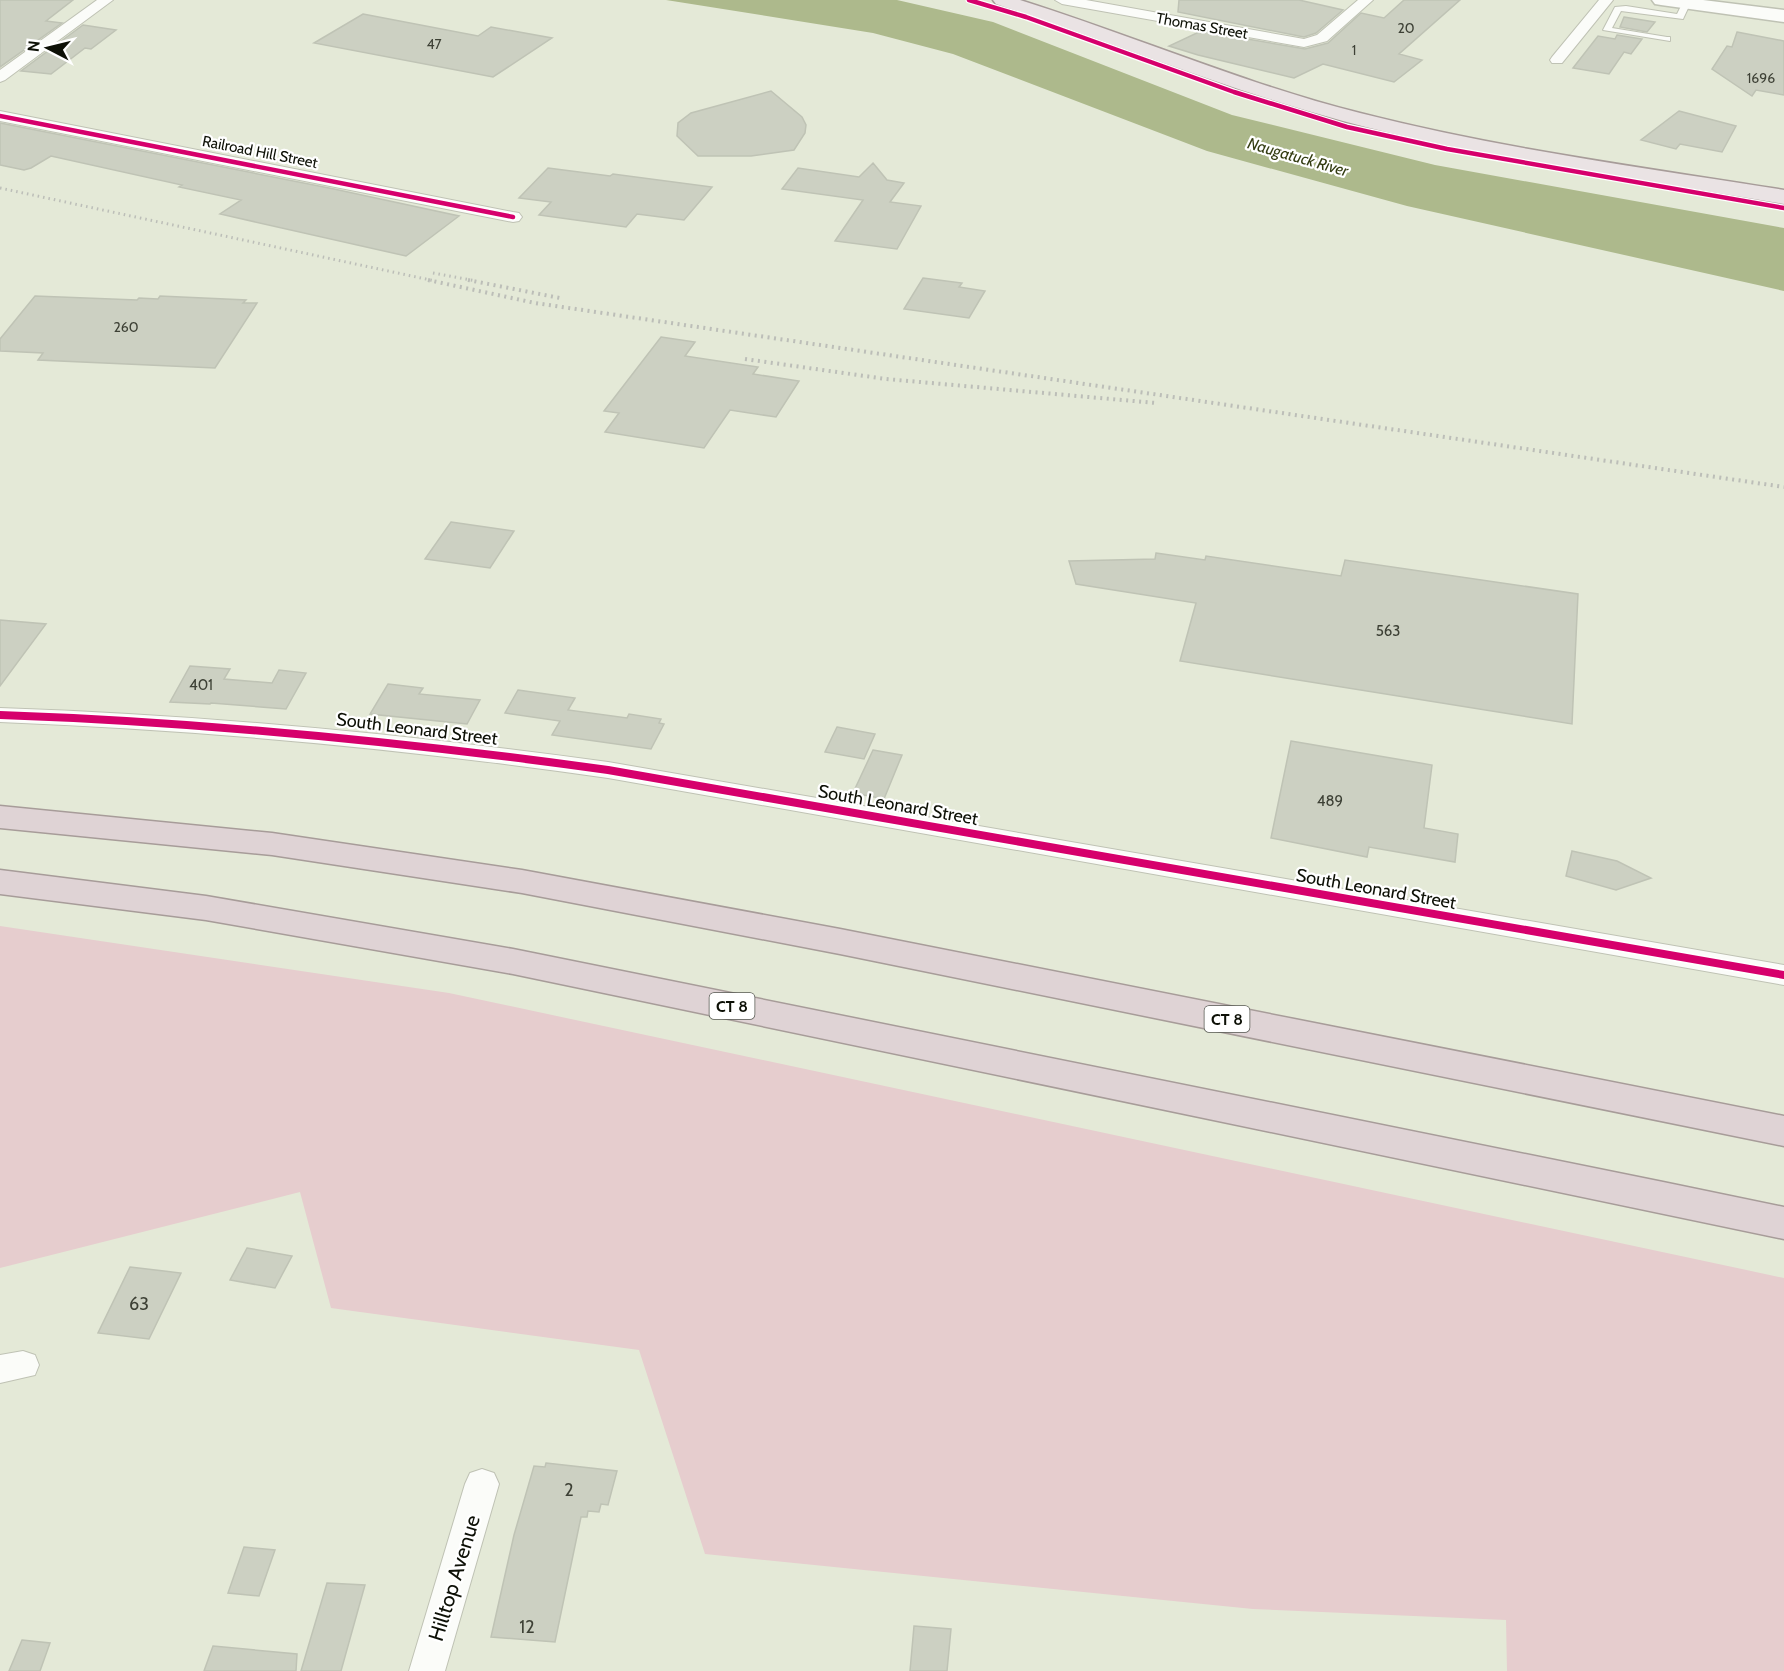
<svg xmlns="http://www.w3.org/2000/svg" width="1784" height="1671" viewBox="0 0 1784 1671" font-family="Cabin,sans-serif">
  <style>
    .green { fill: #e6cdce }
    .water { fill: #adb98c }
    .building { fill: #ccd0c2; stroke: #bfc3b5; stroke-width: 1.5 }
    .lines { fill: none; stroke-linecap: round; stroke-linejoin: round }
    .lane-casing { stroke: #bfc2b4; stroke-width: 2 }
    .street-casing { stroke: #bfc2b4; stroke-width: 2 }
    .secondary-casing { stroke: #bfc2b4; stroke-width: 3 }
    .primary-casing { stroke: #a79c99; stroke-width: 3 }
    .highway-casing { stroke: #a79c99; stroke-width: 3 }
    .lane { fill: #fbfcf9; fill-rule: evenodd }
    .street { fill: #fbfcf9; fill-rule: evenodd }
    .secondary { fill: #fbfcf9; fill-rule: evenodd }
    .primary { fill: #eae3e4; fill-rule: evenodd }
    .highway { fill: #dfd3d5; fill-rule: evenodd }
    .rail-far1 { stroke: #bcbeb8; stroke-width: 3; stroke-dasharray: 1.5 4; stroke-linecap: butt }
    .rail { stroke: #bcbeb8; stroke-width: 4; stroke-dasharray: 2 4.5; stroke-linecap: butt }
    .cycleway-far1-casing { stroke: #fff; stroke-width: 7 }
    .cycleway-casing { stroke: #fff; stroke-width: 11 }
    .cycleway-far1 { stroke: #d6006c; stroke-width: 4.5 }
    .cycleway { stroke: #d6006c; stroke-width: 8 }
    .labels { text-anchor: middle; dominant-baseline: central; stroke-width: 4.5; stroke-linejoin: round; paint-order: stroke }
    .far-number-label { font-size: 14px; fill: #3d4035 }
    .far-street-label { font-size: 15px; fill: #0d1006; stroke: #fff }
    .number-label { font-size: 15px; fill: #3d4035 }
    .far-water-label { font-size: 16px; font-style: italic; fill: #333c11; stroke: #fff }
    .shield { fill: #fff; stroke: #565851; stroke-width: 1.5 }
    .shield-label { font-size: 16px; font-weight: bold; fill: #0d1006 }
    .street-label { font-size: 18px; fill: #0d1006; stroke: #fff }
    .near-number-label { font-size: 18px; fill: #3d4035 }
    .near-street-label { font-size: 21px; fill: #0d1006; stroke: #fff }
  </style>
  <rect width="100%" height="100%" fill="#e4e9d7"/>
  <path class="green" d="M0,926l449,67 1335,285v393h-277l-1,-51 -253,-11 -548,-55 -66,-204 -308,-42 -31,-116 -300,76z"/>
  <path class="water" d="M666,0h231l96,22 239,93 203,50 349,63v63l-377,-85 -200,-55 -254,-97 -80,-21z"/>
  <path class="building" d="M0,0h73l-27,21 16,2 -62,44z
    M1179,0h120l44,10 -27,23 -12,4 -126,-25z
    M1404,0h56l-61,54 23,6 -28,22 -71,-18 -29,14 -96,-23 -29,-9 32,-15 104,18 23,-6 33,-30 23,5z
    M363,14l115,22 13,-9 61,11 -59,39 -179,-34z
    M1624,17l31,5 -8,10 -27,-5z
    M83,25l33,5 -25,19 -6,-1 -34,26 -30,-3z
    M1737,32l47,9v54l-28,-5 -4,6 -40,-27 15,-23 5,1z
    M1617,35l25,4 -11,15 -7,-2 -15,22 -36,-6 25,-32 17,3z
    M771,91l31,26 4,8 -1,8 -11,17 -43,6h-53l-21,-20 1,-13 13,-10z
    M1679,111l57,15 -14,26 -42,-8 -4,5 -35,-9z
    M0,123l334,66 125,27 -53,40 -186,-42 21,-14 -62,-13 3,-2 -131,-29 -20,12 -7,2 -24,-5z
    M873,163l14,17 17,3 -14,19 31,4 -24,43 -62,-8 28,-41 -81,-11 16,-21 61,9z
    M548,168l62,8 3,-2 99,13 -28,33 -47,-6 -11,13 -87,-12 12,-13 -32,-4z
    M923,278l39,5 -3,4 26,4 -16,27 -65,-9z
    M35,296l102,4 2,-2 19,1 2,-3 86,4 -3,3h14l-42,65 -177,-8 5,-7 -43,-2v-12z
    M661,337l34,5 -10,14 73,11 -5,7 46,7 -23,36 -46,-7 -26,38 -99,-16 14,-19 -15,-2z
    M451,522l63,9 -24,37 -65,-9z
    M1156,553l49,7 1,-4 135,20 4,-16 233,34 -6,130 -392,-63 16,-58 -120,-19 -7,-23 86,-2z
    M0,620l46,4 -46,62z
    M190,666l40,3 -6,10 48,4 7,-13 27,3 -20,36 -75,-6 -1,1 -40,-2z
    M388,684l35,4 -4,6 61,6 -13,24 -97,-10z
    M518,690l57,8 -7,12 59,8 2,-4 32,5 -2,4 5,1 -13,25 -99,-14 8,-14 -55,-8z
    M837,727l38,7 -11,25 -39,-7z
    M1291,741l141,24 -8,63 34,6 -3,28 -86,-15 -2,10 -96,-19z
    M873,750l29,5 -18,44 -31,-6z
    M1572,851l45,10 34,17 -35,12 -50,-14z
    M247,1248l45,8 -17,32 -45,-8z
    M130,1267l51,6 -32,66 -51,-6z
    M546,1463l71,8 -9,34 -7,-1 -2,8 -11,-1 -1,6h-6l-26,125 -64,-5 23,-102 20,-69 11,1z
    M244,1547l31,3 -16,46 -31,-3z
    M327,1583l38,2 -24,86h-40z
    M914,1626l37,3 -4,42h-37z
    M22,1640l28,3 -10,28h-31z
    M213,1646l84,8 -1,17h-92z"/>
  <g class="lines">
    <defs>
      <path id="lane" d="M1683,2l7,2 -7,15 -62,-8 -9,17 55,9h3v4l-67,-11 12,-23 11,-1 51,8z"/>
      <path id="street" d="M97,0h16l-108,80 -5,2v-12z
        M1055,0h31l218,39 13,-4 41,-35h15l-46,41 -23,6 -242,-43z
        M1599,0h14l-51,63h-10l-2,-3 2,-3z
        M0,111l513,101 6,1 3,4 -3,4 -6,1 -513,-101z
        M0,708c204,7 406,26 608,54l1176,203v20l-1176,-207c-202,-29 -404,-48 -608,-56z
        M23,1351l12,4 4,10 -4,10 -35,8v-28z
        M482,1469l12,4 5,11 -54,187h-36l56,-187 5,-11z"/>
      <path id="secondary" d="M1652,0h51l81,10v12l-123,-17 -6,-1z"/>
      <path id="primary" d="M993,0h27c114,36 225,84 340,113 140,36 282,54 424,77v14c-147,-25 -296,-44 -441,-83 -118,-32 -231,-79 -347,-117z"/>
      <path id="highway" d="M0,806l272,27 250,37 318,59 944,187v30l-944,-192 -318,-61 -250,-38 -272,-27z
        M0,870l206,26 307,53 1150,233 121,25v32l-1271,-265 -307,-54 -206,-26z"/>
    </defs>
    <use href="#lane" class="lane-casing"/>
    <use href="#street" class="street-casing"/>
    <use href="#secondary" class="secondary-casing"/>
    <use href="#primary" class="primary-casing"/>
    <use href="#highway" class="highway-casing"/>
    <use href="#lane" class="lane"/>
    <use href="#street" class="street"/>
    <use href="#secondary" class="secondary"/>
    <use href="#primary" class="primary"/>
    <use href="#highway" class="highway"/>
    <path class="rail-far1" d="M0,188l435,93
      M433,273l43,8"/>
    <path class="rail" d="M428,280l107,23 1249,184
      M468,280l92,18
      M745,359l141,20 270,24"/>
    <defs>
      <path id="cycleway-far1" d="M969,0l57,17 208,75 113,35 100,22 337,59
        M0,116l513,101"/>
      <path id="cycleway" d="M0,715c204,7 406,27 608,55l1176,205"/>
    </defs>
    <use href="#cycleway-far1" class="cycleway-far1-casing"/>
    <use href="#cycleway" class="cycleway-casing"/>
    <use href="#cycleway-far1" class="cycleway-far1"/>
    <use href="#cycleway" class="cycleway"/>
  </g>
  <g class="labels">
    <g class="far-number-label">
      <text x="1406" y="28">20</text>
      <text x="434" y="44">47</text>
      <text x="1354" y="50">1</text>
      <text x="1761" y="78">1696</text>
      <text x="126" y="327">260</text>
    </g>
    <g class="far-street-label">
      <text transform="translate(1202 26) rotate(10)">Thomas Street</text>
      <text transform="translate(260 152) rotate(11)">Railroad Hill Street</text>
    </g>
    <g class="number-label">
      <text x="1388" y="631">563</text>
      <text x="201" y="685">401</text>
      <text x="1330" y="801">489</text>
    </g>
    <g class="far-water-label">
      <text transform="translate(1298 157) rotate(16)">Naugatuck River</text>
    </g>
    <g class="shield">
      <rect x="709.5" y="993" width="45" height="26" rx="4.5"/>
      <rect x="1204.5" y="1006" width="45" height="26" rx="4.5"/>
    </g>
    <g class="shield-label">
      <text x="732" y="1006">CT 8</text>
      <text x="1227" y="1019">CT 8</text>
    </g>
    <g class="street-label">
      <text transform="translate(417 729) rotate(7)">South Leonard Street</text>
      <text transform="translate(898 805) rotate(10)">South Leonard Street</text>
      <text transform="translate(1376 889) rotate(10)">South Leonard Street</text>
    </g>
    <g class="near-number-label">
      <text x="139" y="1304">63</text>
      <text x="569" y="1490">2</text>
      <text x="527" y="1627">12</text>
    </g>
    <g class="near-street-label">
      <text transform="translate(454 1578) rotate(-73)">Hilltop Avenue</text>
    </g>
  </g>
  <g transform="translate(48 48) rotate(277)" stroke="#ffffff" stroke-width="4.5" paint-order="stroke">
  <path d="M0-4.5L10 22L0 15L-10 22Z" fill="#0d1006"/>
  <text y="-9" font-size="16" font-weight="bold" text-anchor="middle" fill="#0d1006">N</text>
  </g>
</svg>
